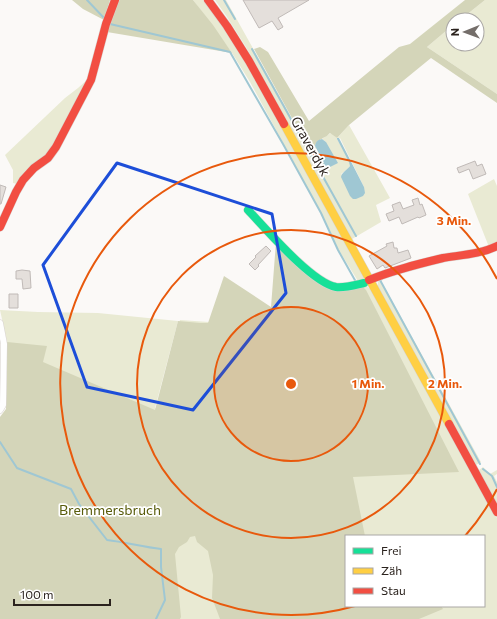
<svg xmlns="http://www.w3.org/2000/svg" width="497" height="619" viewBox="0 0 497 619" font-family="Commissioner,sans-serif">
  <style>
    .green { fill: #e9ead3; fill-rule: evenodd }
    .forest { fill: #d4d5b9 }
    .water { fill: #9fc7d3 }
    .lines { fill: none; stroke-linecap: round; stroke-linejoin: round }
    .stream { stroke: #9fc7d3; stroke-width: 2 }
    .building { fill: #e4dfdb; stroke: #c0bab7 }
    .street-casing { stroke: #d8d3cf; stroke-width: 7 }
    .fast-casing { stroke: #d8d3cf; stroke-width: 9 }
    .slow-casing { stroke: #d8d3cf; stroke-width: 9 }
    .jam-casing { stroke: #d8d3cf; stroke-width: 9 }
    .street { stroke: #fefefe; stroke-width: 6 }
    .fast { stroke: #16e098; stroke-width: 8 }
    .slow { stroke: #ffcf43; stroke-width: 8 }
    .jam { stroke: #f24e42; stroke-width: 8 }
    .marked { fill: none; stroke: #1d4ed8; stroke-width: 3; stroke-linejoin: round }
    .ring { fill: none; stroke: #e8590c; stroke-width: 2 }
    .labels { text-anchor: middle; dominant-baseline: central; stroke-width: 3.5; stroke-linejoin: round; paint-order: stroke }
    .street-label { font-size: 14px; fill: #2b231e; stroke: #fff }
    .park-label { font-size: 14px; fill: #595c0b; stroke: #fff }
    .centre { fill: #e8590c; stroke: #fff; stroke-width: 2 }
    .ring-label { font-size: 12px; text-anchor: middle; font-weight: bold; fill: #e8590c; stroke: #fff; stroke-width: 3.5; stroke-linejoin: round; paint-order: stroke }
  </style>
  <rect width="100%" height="100%" fill="#fbf9f7"/>
  <path class="green" d="M193,0h10l14,17 22,34 126,226 -2,2 -5,2 -20,-32 -12,-27 -76,-140 -18,-29z
    M215,0h11l83,149 6,-3 11,21v-25l-4,-3 9,-6 6,5 12,-13 41,73 -14,7 5,17 -29,17 -106,-192 -19,-30zM337,138h3l24,49 -23,-13 7,-5 2,-3v-4l-13,-23z
    M485,0h12v94l-70,-47 26,-22v19h24v-24h-17z
    M87,80l-32,62 -6,10 -13,11 -19,21 -4,-1v-13l-8,-15 60,-57 13,-10z
    M494,179l3,7v57l-8,4 -21,-53z
    M380,279l101,183 -5,3 -98,-178v-5z
    M367,286l4,4 126,228v101h-497v-201l7,-10 1,-66h-1l-7,-32 38,2 60,1 80,8 -23,87 2,1 23,-89 29,2zM346,536h138v70h-138z
    M483,467l7,7 7,-4v4l-3,2 3,6v22l-18,-31v-3z"/>
  <path class="forest" d="M72,0h38l-6,20 -21,-11z
    M119,0h74l20,25 19,28 -125,-21 6,-18z
    M465,0h20l-25,20h-7v5l-26,22 70,47v9l-66,-45 -82,67 -12,13 -7,-5c-2,2 -4,4 -7,5 -4,3 -6,2 -8,8l-6,3 -55,-100 6,-2 8,5 41,69 90,-74 11,-3z
    M276,242l47,42 36,-1 7,7 93,182 -106,5 12,59h-19v70h95l2,3 -24,10h-199l-8,-21 1,-23 -5,-24 -11,-9 -2,-6 -5,1 -3,5 -8,5 -4,7 6,63 -1,2h-180v-202l6,-8 1,-67 40,4 -4,16 112,48 23,-89 22,2h8l16,-47 47,31z"/>
  <path class="water" d="M337,138h2l25,49 1,6 -2,3 -7,3h-3l-3,-3 -9,-19c1,-5 6,-7 9,-11l-1,-4 -12,-23z
    M322,139l4,3 12,21 -10,5 -3,-1 -5,2 -1,-2 5,-4 -9,-17c1,-5 3,-6 7,-7z"/>
  <g class="lines">
    <path class="stream" d="M87,0l18,19
      M224,0l11,19
      M110,24l120,28 53,92 38,69 17,37 18,32
      M252,49l104,187
      M382,279l-2,1 100,184
      M0,442l17,26 54,21 8,15 28,36c18,2 36,7 54,9v18l4,33 -9,19
      M483,469l9,7 5,11"/>
  </g>
  <path class="building" d="M243,0h66l-31,18 5,9 -5,3 -6,-9 -13,7z
    M475,161l2,5 5,-2 4,10 -13,5 -4,-10 -10,4 -2,-5z
    M0,185l6,2 -5,17h-1z
    M418,198l2,7 2,-1 4,11 -7,3 -1,-1 -16,7 -3,-7 -10,4 -3,-7 8,-3 -2,-6 8,-3 3,7 11,-4 -2,-5z
    M393,242l1,6h3l1,5 10,-3 3,8 -26,10 -2,-3 -6,4 -8,-13 18,-10 -1,-2z
    M266,246l5,5 -13,14 1,1 -4,4 -6,-6 7,-7 -1,-1z
    M22,270l8,1 1,17 -8,1 -1,-10h-6v-8z
    M9,294h9v14h-9z"/>
  <g class="lines">
    <defs>
      <path id="street" d="M0,323l4,21 -1,61 -3,5"/>
      <path id="fast" d="M248,210c18,19 64,73 88,77 9,1 19,-2 28,-4"/>
      <path id="slow" d="M284,124l165,300"/>
      <path id="jam" d="M208,0l19,26 22,35 35,63
        M0,227l16,-35 7,-12 11,-12 14,-10 8,-11 35,-67 15,-56 9,-24
        M369,280c24,-10 49,-16 74,-22 18,-3 38,-4 54,-12
        M449,424l48,88"/>
    </defs>
    <use href="#street" class="street-casing"/>
    <use href="#fast" class="fast-casing"/>
    <use href="#slow" class="slow-casing"/>
    <use href="#jam" class="jam-casing"/>
    <use href="#street" class="street"/>
    <use href="#fast" class="fast"/>
    <use href="#slow" class="slow"/>
    <use href="#jam" class="jam"/>
  </g>
  <path class="marked" d="M117,163l155,51 14,79 -93,117 -106,-23 -44,-122z"/>
  <circle cx="291" cy="384" r="77" fill="#e8590c" fill-opacity=".12"/>
  <g class="ring">
    <circle cx="291" cy="384" r="77"/>
    <circle cx="291" cy="384" r="154"/>
    <path d="M497 489A231 231 0 0 1 465 536M355 606A231 231 0 1 1 497 279"/>
  </g>
  <g class="labels">
    <g class="street-label">
      <text transform="translate(311 146) rotate(61)">Graverdyk</text>
    </g>
    <g class="park-label">
      <text x="110" y="509">Bremmersbruch</text>
    </g>
  </g>
  <circle cx="291" cy="384" r="6" class="centre"/>
  <g class="ring-label">
    <text x="454" y="225">3 Min.</text>
    <text x="368" y="388">1 Min.</text>
    <text x="445" y="388">2 Min.</text>
  </g>
  <rect x="345" y="535" width="140" height="72" fill="#ffffff" stroke="#aaa7a5"/>
  <rect x="353" y="548" width="20" height="6" fill="#16e098" stroke="#aaa7a5"/>
  <text x="381" y="555" font-size="12" fill="#2b231e">Frei</text>
  <rect x="353" y="568" width="20" height="6" fill="#ffcf43" stroke="#aaa7a5"/>
  <text x="381" y="575" font-size="12" fill="#2b231e">Zäh</text>
  <rect x="353" y="588" width="20" height="6" fill="#f24e42" stroke="#aaa7a5"/>
  <text x="381" y="595" font-size="12" fill="#2b231e">Stau</text>
  <g transform="translate(465 32) rotate(269)"><circle r="19" fill="#ffffff" stroke="#aaa7a5"/>
  <path d="M0-3L7 15L0 10L-7 15Z" fill="#746e6a"/>
  <text y="-6" font-size="11" font-weight="bold" text-anchor="middle" fill="#2b231e">N</text>
  </g>
  <path d="M14 599v6h96v-6" fill="none" stroke="#2b231e" stroke-width="2"/>
  <text x="20" y="599" font-size="12" fill="#2b231e" stroke="#ffffff" stroke-width="3" paint-order="stroke">100 m</text>
</svg>
